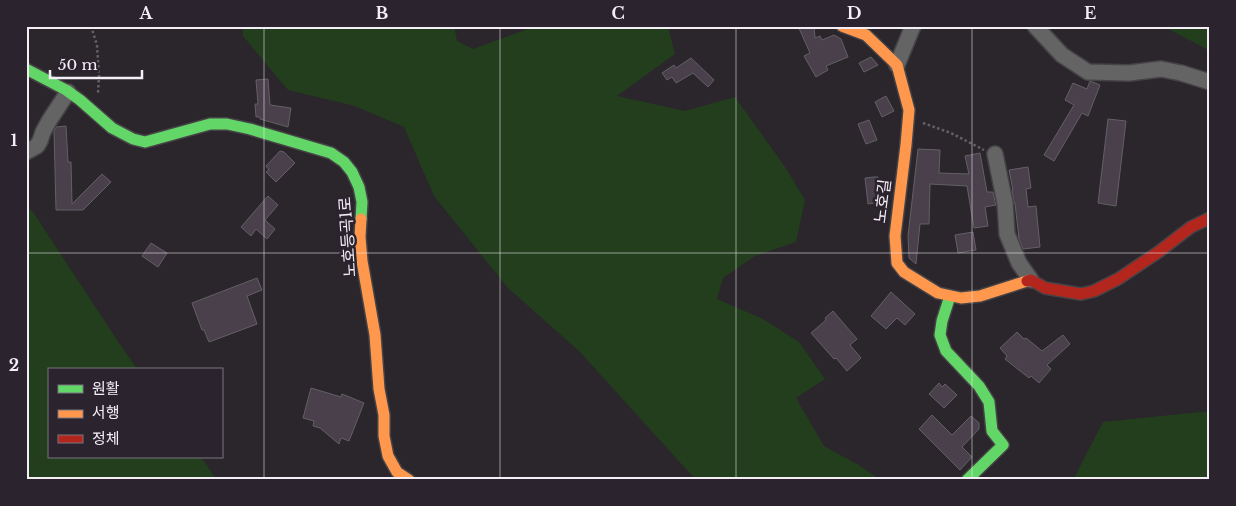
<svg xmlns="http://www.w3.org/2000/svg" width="1236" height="506" viewBox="0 0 1236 506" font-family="'Libre Baskerville','Noto Sans KR',serif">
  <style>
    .green { fill: #233e1d }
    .building { fill: #49404c; stroke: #636065 }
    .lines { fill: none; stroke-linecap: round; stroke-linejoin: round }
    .street-casing { stroke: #464347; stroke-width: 18 }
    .fast-casing { stroke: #464347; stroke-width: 14 }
    .slow-casing { stroke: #464347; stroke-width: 14 }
    .jam-casing { stroke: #464347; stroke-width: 14 }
    .path { stroke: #646264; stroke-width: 2.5; stroke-dasharray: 2.5 2.5; stroke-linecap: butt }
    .street { stroke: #646464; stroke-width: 15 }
    .fast { stroke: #63d668; stroke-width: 11 }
    .slow { stroke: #ff974d; stroke-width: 11 }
    .jam { stroke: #b3261e; stroke-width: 11 }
    .grid { fill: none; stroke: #f4eff6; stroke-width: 1; stroke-opacity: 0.55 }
    .labels { text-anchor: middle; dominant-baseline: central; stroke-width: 5; stroke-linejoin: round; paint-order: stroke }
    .street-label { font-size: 16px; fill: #f4eff6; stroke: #2b242e }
    .neatline { fill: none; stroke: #f4eff6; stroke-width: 2 }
    .grid-label { font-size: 16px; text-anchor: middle; font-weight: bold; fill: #f4eff6 }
  </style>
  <rect width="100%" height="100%" fill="#2a262c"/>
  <path class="green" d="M243,26h211l3,15 16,8 63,-23 132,1 7,27 -58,42 68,15 50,-14 50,70 20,33 -9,42 -41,14 -32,22 -6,21 46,20 36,23 26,37 -29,19 28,48 33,18 24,16h-185l-116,-128 -72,-64 -74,-92 -30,-69 -49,-21 -67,-16 -45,-54z
    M1163,26h47v25z
    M26,206l7,6 84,128 21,30h-89v87h152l16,23h-191z
    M1210,411v69h-137l30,-58z"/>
  <path class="building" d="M798,26h16l1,12 5,-2 2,4 12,-5 7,4 7,18 -22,9 2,4 -12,7 -12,-21 6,-3z
    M871,57l7,8 -14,7 -5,-9z
    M691,58l23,22 -6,7 -15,-14 -17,10 -4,-6 -5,3 -5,-7 12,-8 2,3z
    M268,79l2,26 21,3 -3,19 -28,-8v-2h-4l-1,-13h3l-2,-24z
    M1090,81l10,4 -12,31 -6,-3 -28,48 -10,-6 30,-50 -9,-5 8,-17 14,6z
    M886,96l8,15 -12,6 -7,-15z
    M1108,119l18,2 -10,85 -18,-3z
    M869,120l8,20 -11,4 -8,-20z
    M66,126l2,36h3l1,42 30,-30 9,8 -28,28h-27l-2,-79 2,-4z
    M918,149l22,1 -1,23 30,1 -4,-18 15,-3 7,39h6l3,13 -11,2 3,19 -14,2 -7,-42 -37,-2 -1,40h-9l-4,40 -7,-6 -1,-22z
    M280,151l4,1 11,11 -19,19 -10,-10 3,-2 -3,-4z
    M1028,167l3,21 -5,1 2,18 8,-1 4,41 -17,2 -4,-10 -4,-36h-1l-2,-13h1l-4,-20z
    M874,177h4l3,25 -13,2 -3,-26z
    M268,196l10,9 -13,15 10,9 -8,10 -11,-10 -5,7 -10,-9z
    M973,232l3,18 -18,3 -3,-18z
    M151,243l16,10 -9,14 -16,-11z
    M257,278l5,12 -15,6 10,28 -48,18 -5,-12h-2l-10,-27z
    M891,292l24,22 -10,11 -8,-7 -11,11 -15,-13z
    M833,311l24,28 -7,6 11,13 -14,13 -11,-13 -2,1 -23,-26 15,-13 -1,-2z
    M1017,332l7,7 2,-1 16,13 21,-16 7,9 -23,21 4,4 -12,14 -8,-7 -2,2 -24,-19 2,-3 -7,-8z
    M939,383l3,4 3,-3 12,11 -13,13 -15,-14z
    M311,388l30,9 1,-3 22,9 -15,38 -8,-3 -2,6 -19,-16 -7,-2 1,-5 -11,-3z
    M932,415l20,20 19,-19 8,7v6l-17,18 10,10 -12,13 -41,-41z"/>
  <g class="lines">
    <defs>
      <path id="street" d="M1035,26l27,29 26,17 41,1 32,-4 20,4 29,9
        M897,65l16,-39
        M26,152l11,-6 3,-5 3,-9 6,-11 19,-29
        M995,154l10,49 2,31 12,29 12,17"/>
      <path id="fast" d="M26,69l40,21 14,10 32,28 21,11 12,3 65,-18h17l23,5 81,24 13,9 8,10 7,15 3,15 -1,17
        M950,296l-8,25 -2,14 6,16 33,35 10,16 3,29 11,14 -36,35"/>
      <path id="slow" d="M842,26l24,9 31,30 12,45 -3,35 -11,91 2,27 7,9 34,21 23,5 19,-2 47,-15
        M361,219l-1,18 2,24 13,74 4,54 5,26v21l4,20 9,16 12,8"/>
      <path id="jam" d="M1027,281l4,-1 14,8 36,6 13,-3 24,-12 39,-26 34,-26 19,-9"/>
    </defs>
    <use href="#street" class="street-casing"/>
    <use href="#fast" class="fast-casing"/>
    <use href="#slow" class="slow-casing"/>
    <use href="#jam" class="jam-casing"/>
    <path class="path" d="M91,26l6,19 2,31 -1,17
      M923,123l28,10 33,17"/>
    <use href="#street" class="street"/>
    <use href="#fast" class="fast"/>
    <use href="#slow" class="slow"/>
    <use href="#jam" class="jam"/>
  </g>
  <path class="grid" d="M264,26v454M500,26v454M736,26v454M972,26v454M26,253h1184"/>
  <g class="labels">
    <g class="street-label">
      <text transform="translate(882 201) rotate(-83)">노호길</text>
      <text transform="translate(347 237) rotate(-94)">노호등곡1로</text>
    </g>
  </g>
  <rect width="1236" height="506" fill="none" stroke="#2b242e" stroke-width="55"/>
  <rect x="48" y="368" width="175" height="90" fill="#2b242e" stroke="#7b757e"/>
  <rect x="58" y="385" width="25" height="8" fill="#63d668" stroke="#7b757e"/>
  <text x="92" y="394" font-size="15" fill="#f4eff6">원활</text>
  <rect x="58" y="410" width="25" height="8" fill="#ff974d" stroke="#7b757e"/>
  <text x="92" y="418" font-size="15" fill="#f4eff6">서행</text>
  <rect x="58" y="435" width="25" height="8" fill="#b3261e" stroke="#7b757e"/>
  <text x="92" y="444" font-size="15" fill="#f4eff6">정체</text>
  <path d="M50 70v8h92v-8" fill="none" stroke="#f4eff6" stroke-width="2.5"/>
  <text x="58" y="70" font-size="15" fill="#f4eff6" stroke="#2b242e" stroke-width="4" paint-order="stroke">50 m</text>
  <rect x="28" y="28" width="1180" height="450" class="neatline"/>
  <g class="grid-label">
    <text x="146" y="19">A</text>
    <text x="382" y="19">B</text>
    <text x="618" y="19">C</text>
    <text x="854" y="19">D</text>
    <text x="1090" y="19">E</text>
    <text x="14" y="146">1</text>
    <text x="14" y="371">2</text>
  </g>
</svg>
